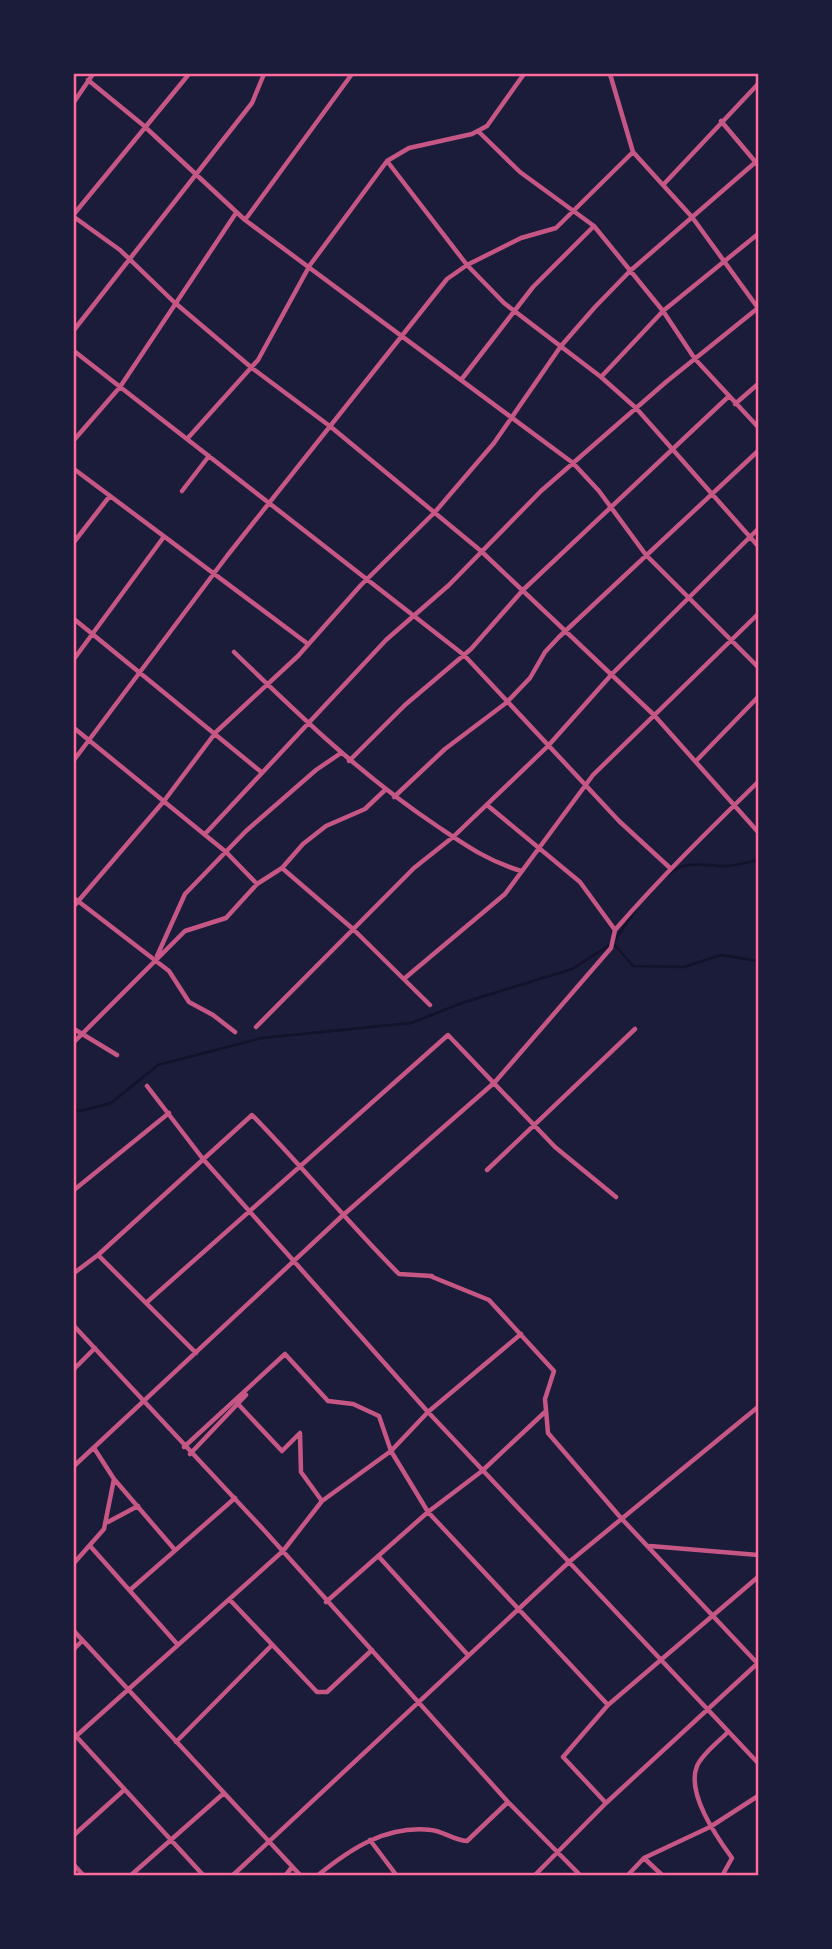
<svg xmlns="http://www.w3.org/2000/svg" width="832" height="1949" viewBox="0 0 832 1949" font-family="'Roboto Serif',serif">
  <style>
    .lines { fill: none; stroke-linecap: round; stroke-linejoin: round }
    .stream { stroke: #12122b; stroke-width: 2.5 }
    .minor { stroke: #c65784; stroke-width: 4.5 }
    .neatline { fill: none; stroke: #ff6b9d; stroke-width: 2.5 }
  </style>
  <rect width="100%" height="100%" fill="#1b1b3a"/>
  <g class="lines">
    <path class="stream" d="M668,875c15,-15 34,-10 52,-9 12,1 27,-4 38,-6
      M614,944l19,22 51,1 37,-12 37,6
      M74,1109l6,2 31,-8 47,-38 104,-27 149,-15 51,-20 110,-34 41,-26 24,-35"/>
    <path class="minor" d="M610,74l23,78 59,65 66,91
      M88,80l55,45 102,95 328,243 26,28 47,64 112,112
      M74,102l19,-28
      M721,121l37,44
      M478,131l42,41 74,54 69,85 32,48 63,68
      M387,161l80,104 37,38 97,74 35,31 122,138
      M663,185l95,-101
      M74,214l115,-140
      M74,217l46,33 54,52 78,66 79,59 150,124 173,164 104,117
      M245,220l107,-146
      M74,330l178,-227 12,-29
      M74,351l390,304 155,166 50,46
      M601,377l62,-66 95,-77
      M461,380l72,-93 61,-61
      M735,404l23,-20
      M187,439l71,-79 52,-95 77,-104 22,-13 63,-14 15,-8 37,-52
      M74,440l46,-53 116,-174
      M74,469l234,175
      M182,491l27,-35
      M74,542l35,-45
      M74,619l186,152
      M234,652c64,62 128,124 203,174 30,20 49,34 84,45
      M74,659l89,-121
      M74,728l152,124 31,32
      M74,760l153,-204 220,-277 20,-14 54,-27 35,-10 77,-76
      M697,760l61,-63
      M349,761l56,-56 66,-56 52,-59 205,-193
      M394,797l51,-48 61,-46 24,-25 15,-26 14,-15 199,-186
      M205,834l181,-194 63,-55 92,-94 125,-109 92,-74
      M282,868l71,61 77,76
      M74,898l95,73 20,31 24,13 22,17
      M74,906l90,-105 52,-69 82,-76 63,-71 74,-73 59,-69 67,-97 34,-39 35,-36 128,-111
      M615,930c45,-52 94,-100 143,-148
      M157,956l28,-62 61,-63 70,-61 25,-17
      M405,978l100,-84 88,-119 165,-161
      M256,1027l158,-159 39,-31 95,-91 64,-72 146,-145
      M74,1029l43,26
      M74,1042l111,-111 41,-13 31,-34 25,-16 21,-24 23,-18 39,-17 20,-19
      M147,1086l56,73 225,253 330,351
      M487,1170l148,-141
      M74,1190l95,-77
      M98,1255l98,98
      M74,1273l24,-18 154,-140c51,52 96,108 147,159l33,2
      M430,1276l59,24 65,71 -9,28 3,34 73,85 137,146
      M146,1303l302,-268 107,112 61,50
      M74,1326l189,203 245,273 73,74
      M74,1369l21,-21
      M238,1404l44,47 18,-18 1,39 21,29
      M184,1447l101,-93 43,47 25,3 26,12 12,35 37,61 180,193
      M94,1448l20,31 61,71
      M190,1454l56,-59
      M74,1466l267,-249 154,-135 116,-134 4,-18 -35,-48 -93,-77
      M108,1522l30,-16
      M650,1546l108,9
      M91,1547l87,98
      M380,1558l87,96
      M74,1563l30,-34 10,-50
      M130,1590l105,-92
      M230,1600l87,92h10l45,-42
      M326,1602l102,-90 54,-41 63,-59
      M74,1631l227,245
      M74,1649l8,-8
      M74,1734l130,142
      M74,1738l209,-187 39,-50 69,-50 37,-39 93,-78
      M176,1742l96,-97
      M606,1803l-43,-46 45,-52 150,-128
      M74,1835l49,-44
      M370,1840l27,36
      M644,1858l19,18
      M74,1865l10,11
      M130,1876l94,-83
      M232,1876l337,-314 189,-155
      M285,1876l7,-9
      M317,1876c33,-27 69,-51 114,-46 12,1 22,10 36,11l41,-39
      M534,1876l72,-73 152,-140
      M627,1876l17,-18 66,-31 48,-31
      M722,1876l10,-18c-16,-22 -46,-65 -35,-92 5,-12 21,-24 30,-33"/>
  </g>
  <rect width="832" height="1949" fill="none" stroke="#1b1b3a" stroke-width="150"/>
  <rect x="75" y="75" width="682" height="1799" class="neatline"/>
</svg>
